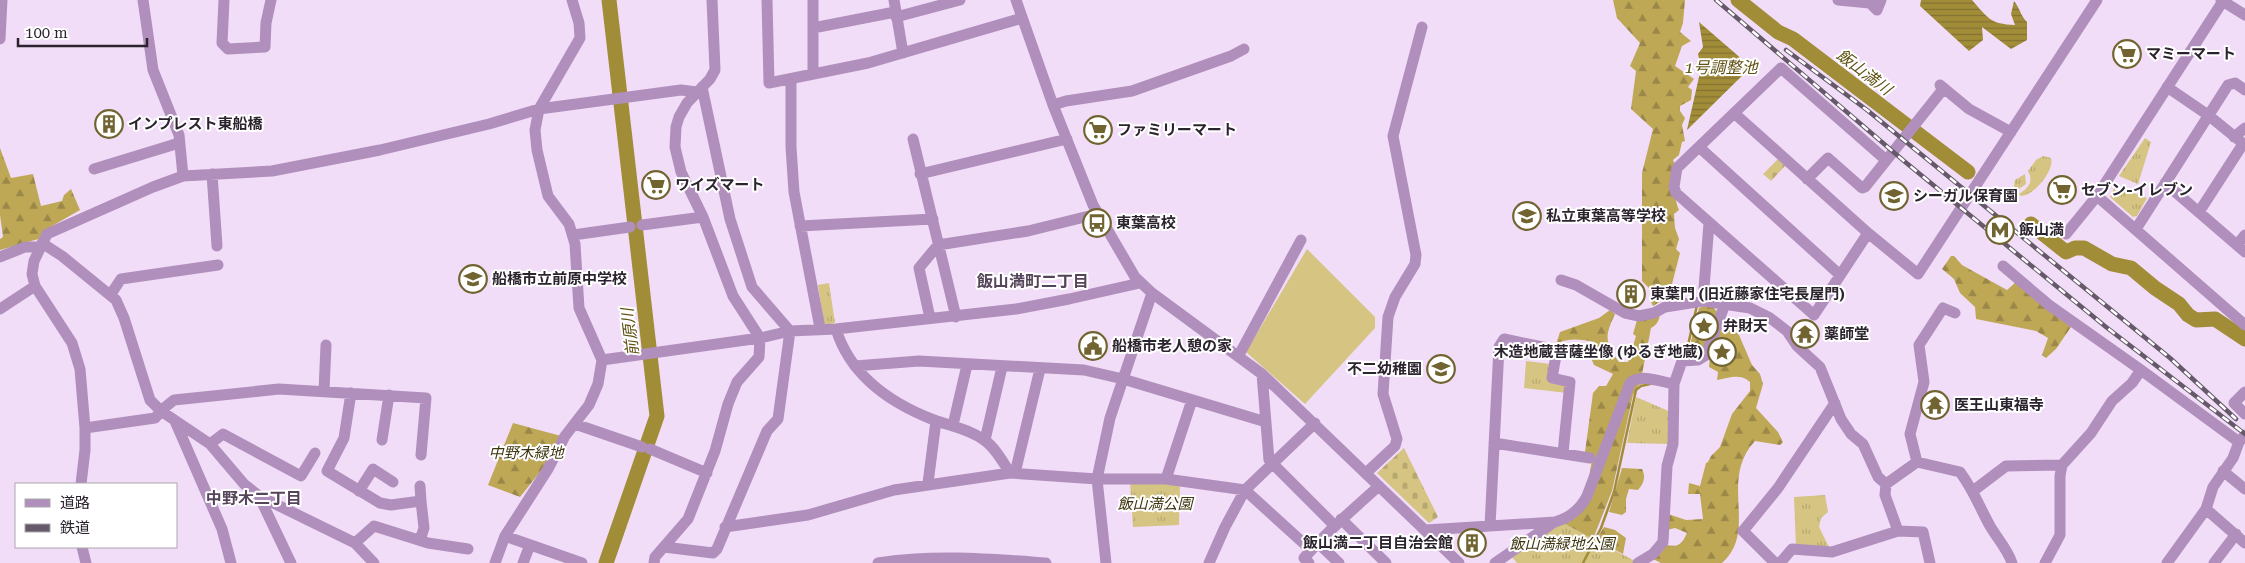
<svg xmlns="http://www.w3.org/2000/svg" width="2245" height="563" viewBox="0 0 2245 563" font-family="'Roboto Serif','Noto Sans JP',serif">
  <style>
    .grass { fill: url(#grass-tufts) }
    .forest { fill: url(#forest-firs) }
    .cemetery { fill: url(#cemetery-stones) }
    .garden { fill: #d5c482 }
    .water { fill: url(#water-rules) }
    .lines { fill: none; stroke-linecap: round; stroke-linejoin: round }
    .stream { stroke: #a18c38; stroke-width: 2.5 }
    .river { stroke: #a18c38; stroke-width: 15 }
    .minor { stroke: #b18fbc; stroke-width: 11 }
    .rail-casing { stroke: #665a6a; stroke-width: 4.5 }
    .rail { stroke: #fff; stroke-width: 2.5; stroke-dasharray: 8; stroke-linecap: butt }
    .labels { text-anchor: middle; dominant-baseline: central; stroke-width: 4; stroke-linejoin: round; paint-order: stroke }
    .poi-label { font-size: 15px; font-weight: bold; fill: #2b232e; stroke: #fff; text-anchor: start }
    .park-label { font-size: 15px; font-style: italic; fill: #3e3510; stroke: #fff }
    .water-label { font-size: 16px; font-style: italic; fill: #605112; stroke: #fff }
    .neighbourhood-label { font-size: 16px; font-weight: bold; fill: #55445a; stroke: #fff }
  </style>
  <defs>
    <pattern id="grass-tufts" width="24" height="20" patternUnits="userSpaceOnUse" patternTransform="scale(1.25)"><rect width="24" height="20" fill="#d5c482"/><path d="M3 7l-1-3M5 7V3M7 7l1-3M15 17l-1-3M17 17v-4M19 17l1-3" fill="none" stroke="#b7a871"/></pattern>
    <pattern id="forest-firs" width="22" height="20" patternUnits="userSpaceOnUse" patternTransform="scale(1.25)"><rect width="22" height="20" fill="#bea856"/><path d="M5 1l3.5 6h-7zM16 11l3.5 6h-7z" fill="#9b8848"/></pattern>
    <pattern id="cemetery-stones" width="16" height="16" patternUnits="userSpaceOnUse" patternTransform="scale(1.25)"><rect width="16" height="16" fill="#d5c482"/><path d="M2 7V4a2 2 0 0 1 4 0v3zM10 15v-3a2 2 0 0 1 4 0v3z" fill="#b7a871"/></pattern>
    <pattern id="water-rules" width="6" height="5" patternUnits="userSpaceOnUse" patternTransform="scale(1.25)"><rect width="6" height="5" fill="#a18c38"/><path d="M0 2.5h6" fill="none" stroke="#837230"/></pattern>
  </defs>
  <rect width="100%" height="100%" fill="#f2ddf9"/>
  <path class="grass" d="M2145,138l6,4 -13,42 -19,-8z
    M2043,156l8,2c4,12 -17,38 -30,38l-2,-2c9,-6 15,-12 9,-23l8,-11z
    M2025,174l1,10 -10,7 -2,-5 1,-6z
    M2115,186l32,12 -10,18 -4,1 -23,-20z
    M829,283l6,40 -11,2 -6,-40z
    M1526,361l25,3 -2,15 18,6v8l-43,-5z
    M1636,397l35,15 -1,32 -43,-1z
    M1130,482l50,1 -1,42 -46,2z
    M1825,495l3,17 -7,6 -2,9 10,20 -33,-1 -2,-49z
    M1563,523l72,38 -1,2h-117l-6,-7z"/>
  <path class="forest" d="M1613,0h72l-2,23 -3,9 11,9 -9,5 -7,20 19,13 -6,8 4,3 -1,10 -11,6v5l5,7 -3,7 3,16 -3,1 -3,13 -6,5c9,15 -3,31 6,50l-5,4 1,14 4,11 -3,10 4,4 -9,35 4,10 -14,3 -8,5 -2,-4 3,-9 -12,-12v-108l11,-44 -22,-20 5,-38 -6,-5 10,-23 -23,-25z
    M0,148l11,30 22,-4 8,32 21,-5 2,-6 7,-6 9,21 -28,16 -10,12 -42,12v-11l3,-2 -3,-22z
    M1951,256h3l8,9 45,25 9,-8 55,45 -15,22 -10,9 -4,-3 6,-17 -12,-7 -60,-12 -1,-12 -15,-14 -6,-14 -12,-10z
    M1704,306l10,2 3,4 -10,33 -7,8h-3l-6,-12 8,-33z
    M1610,310l5,4c-10,22 -11,27 4,48h9l8,-26 -3,-2 4,-14 23,-6c-1,7 -3,11 -9,14l-9,46 -10,2 -43,101 4,-22 -8,-3 8,-59 6,-7h7l7,-12 -19,-9 -3,-7 4,-16c-14,-2 -25,-5 -39,2l4,-12 39,-14z
    M1724,328l9,2 6,5 13,30 8,9 3,10 -7,24 22,24 5,10 -3,3 -25,-4c-37,40 4,89 -33,122h-61l-8,-4 11,-14c14,2 17,1 23,-12l-12,-5 -8,2 1,-16 18,6 17,-1 -3,-25h-12l1,-11 11,3 6,-23 2,-1 3,-6 9,-9 12,-33 18,-23v-9c-10,-9 -21,-4 -33,-2l1,-8 -9,-5 1,-11 3,-2 13,11 3,-5 -4,-3 1,-7 -8,-3 -2,-4 5,-13z
    M1637,382l9,1 -7,2 -6,10 -21,96 -19,48 -30,-16 13,-7 55,-128z
    M513,423l48,13 -17,31 -24,30 -32,-12z
    M1622,468l20,1c4,8 2,14 -4,21l-9,-1 -3,10v13l-4,3 -13,-3z
    M1604,527l11,3 11,8 -3,16 -27,-14z"/>
  <path class="cemetery" d="M1778,159l7,7 -14,15 -8,-7z
    M1404,448l34,69 -9,6 -52,-50z"/>
  <path class="garden" d="M1307,249l68,68v11l-70,76 -59,-52z"/>
  <path class="water" d="M1921,0h51c16,18 18,24 43,25l-4,-11 3,-13c6,7 6,14 13,21v18l-16,9 -29,-22 1,13 -14,11 -49,-45z
    M1699,22l52,45 -64,63 14,-62 -3,-14 5,-7z"/>
  <g class="lines">
    <path class="stream" d="M1686,354l11,-49
      M1583,563l18,-35 13,-36 22,-102 5,-4 9,-2"/>
    <path class="river" d="M1738,0l40,32 15,7 175,133
      M2031,224l35,28 9,-4h9l28,16 19,4 24,20 24,16 9,11 8,5 19,-1 30,20
      M606,563l51,-147 -48,-416"/>
    <path class="minor" d="M143,0l10,70 26,65 4,41
      M224,0l-2,43 6,6 37,-2 1,-24 5,-23
      M572,0l7,23 1,15 -41,71 -4,21 2,20 11,46 21,28 6,20 4,64 23,52
      M767,0l2,83 99,-20 154,-45
      M894,0l9,53
      M1016,0l37,105 40,100 42,72 17,16 110,81 197,189
      M1838,0l32,3
      M1867,0l10,10 4,-10
      M2221,0l24,15
      M2223,1l-126,195 148,129
      M896,17l64,-17
      M813,28l82,-16
      M0,39l2,-39
      M813,74v-74
      M791,79v68l3,45 26,136
      M1940,85l29,24 42,23
      M2167,87l41,28 37,30
      M1053,105l13,-4 66,-10 99,-35 13,-7
      M1734,113l134,120 50,41 179,-274
      M2234,137l11,-9
      M913,139l43,178
      M1699,147l141,128
      M94,169l85,-26
      M212,174l5,72
      M920,174l147,-35
      M1807,179l21,-21 34,30 3,-1 79,-99
      M2165,183l80,69
      M2199,212l44,-68
      M642,225l61,-8
      M800,226l133,-7
      M2136,229l92,-144 7,-2 10,7
      M1868,233l-54,82 -138,-122 -2,-6 3,-19 104,-100 105,92
      M2066,234l31,-38
      M573,235l57,-8
      M42,243l20,13 54,44 8,18 26,82 11,11 49,33 34,40 15,12 96,47 19,20
      M2237,245l8,-10
      M0,257l25,-10h15
      M2003,266l46,39 92,65 98,72 6,-7
      M1561,280l15,5 49,28 14,3 15,-3 11,-6 38,-6 47,7 20,10 17,13 10,15 23,21 21,52 10,15 12,10 15,33 8,7 31,-22 43,10c14,19 19,34 30,54 7,12 18,24 22,37
      M111,294l10,-15 97,-14
      M1703,301l6,-78
      M0,309l35,-23
      M930,318l-11,-50 19,-23 90,-14 69,-17
      M836,329c14,46 54,74 98,91 16,6 35,9 50,20 11,7 19,22 26,33
      M1239,355l62,-115
      M855,366l64,-5 165,9 39,9 143,43
      M1262,374l7,86 65,65
      M324,391l2,-46
      M2245,392l-11,11 11,11
      M351,393l-7,45 -17,33 53,32 11,2 30,-4 3,27 -4,12
      M175,421l47,108 9,34
      M575,424l67,23
      M953,425l14,-60
      M85,428l70,-10 9,-10 10,-8 105,-11 147,9 -5,57
      M382,440l7,-45
      M985,440l17,-73
      M1494,443l96,15
      M210,444l13,-10 78,42 14,-23
      M650,449l57,24
      M1917,462l-7,-28 14,-52 -5,-37 24,-37 12,5
      M2223,471l22,18
      M1015,473l25,-104
      M1366,473l29,-27 2,-7 -14,-45 5,-77 7,-20 20,-33 1,-9 -23,-119 29,-109
      M1166,479l26,-79
      M928,483l8,-62
      M81,484l4,-34v-22l-5,-59 -8,-26 -37,-57 -3,-12 2,-13 13,-27 106,-47 30,-11 89,-5 108,-21 109,-26 50,-15 142,-19 16,2
      M420,486l1,15
      M359,491l14,-22 20,13
      M1973,491l33,-25 56,-1
      M259,496l32,67
      M2206,509l39,34
      M1341,519l45,44
      M1490,526l9,-179 5,-8 53,11 -5,28 18,4 -7,71
      M725,527l83,-12 86,-25 116,-17 87,6h69l79,11 66,60
      M1426,530l129,-8c14,-4 25,-12 32,-26l43,-113c11,-10 31,-1 44,1
      M1898,531l25,1 7,31
      M505,536l77,27
      M355,543l19,-17 54,17 40,6
      M1318,543l21,20
      M82,547l4,16
      M664,547l49,6 4,-4 50,-118 11,-12 12,-88 -38,-44 -22,-68 -28,-132
      M495,563l10,-27 43,-67 17,-33 24,-31 9,-21 4,-24 158,-22 30,-7 46,-2 180,-20 53,-10 71,-16
      M523,563l7,-18
      M654,563l1,-6 33,-38 27,-68 13,-47 9,-22 22,-25 1,-19 -27,-42 -30,-79 -22,-45 -6,-25 1,-20 3,-10 8,-14 23,-24 5,-9 -3,-70
      M878,563c57,-9 112,-4 168,0
      M1106,563l-9,-84 13,-61 42,-125
      M1209,563l16,-36 20,-37 70,-67
      M1309,563l-5,-5c23,-26 49,-49 75,-72
      M1495,563l58,-40
      M1638,563l15,-9 10,-12 4,-76 6,-22 1,-60 8,-23 16,-1 8,-5 19,-51
      M1775,563l-32,-32 35,-43 57,-85
      M1780,563l12,-14 40,3 66,-21 -13,-36 1,-11
      M2045,563l15,-28v-59l2,-11 29,-32 21,-32 20,-18 9,-13
      M2167,563l39,-54 7,-22 20,-29 6,-16
      M2214,563l22,-29"/>
    <defs>
      <path id="rail" d="M1716,0l188,161 202,166 139,107
        M1786,50l81,60 303,248 66,61"/>
    </defs>
    <use href="#rail" class="rail-casing"/>
    <use href="#rail" class="rail"/>
  </g>
  <defs>
    <symbol id="supermarket-ring" viewBox="-11 -11 22 22"><circle r="9.5" fill="#fff" stroke="#716431" stroke-width="1.5"/><path d="M-6-5.5h2.5l.6 2H6L4.5 2H-2.5L-4.4-4H-6ZM-1.5 3.2a1.3 1.3 0 1 0 .1 0ZM3 3.2a1.3 1.3 0 1 0 .1 0Z" fill="#716431"/></symbol>
    <symbol id="building-ring" viewBox="-11 -11 22 22"><circle r="9.5" fill="#fff" stroke="#716431" stroke-width="1.5"/><path d="M-4-6H4V6H1V3H-1V6H-4ZM-2.5-4.3h1.7v1.8h-1.7ZM.8-4.3h1.7v1.8H.8ZM-2.5-1h1.7V.8h-1.7ZM.8-1h1.7V.8H.8Z" fill="#716431"/></symbol>
    <symbol id="school-ring" viewBox="-11 -11 22 22"><circle r="9.5" fill="#fff" stroke="#716431" stroke-width="1.5"/><path d="M0-5L7-2L0 1L-7-2ZM-4 1L0 2.5L4 1V4Q0 6-4 4Z" fill="#716431"/></symbol>
    <symbol id="bus-ring" viewBox="-11 -11 22 22"><circle r="9.5" fill="#fff" stroke="#716431" stroke-width="1.5"/><path d="M-5-6H5V4H4V6H2V4H-2V6H-4V4H-5ZM-3.5-4V0h7V-4ZM-3.5 1.2v1.5H-2V1.2ZM2 1.2v1.5H3.5V1.2Z" fill="#716431"/></symbol>
    <symbol id="metro-ring" viewBox="-11 -11 22 22"><circle r="9.5" fill="#fff" stroke="#716431" stroke-width="1.5"/><path d="M-5.5 5V-5H-3L0 0L3-5H5.5V5H3V-.5L0 4L-3-.5V5Z" fill="#716431"/></symbol>
    <symbol id="sight-ring" viewBox="-11 -11 22 22"><circle r="9.5" fill="#fff" stroke="#716431" stroke-width="1.5"/><path d="M0-6L1.8-2.2L6-1.7L2.9 1.2L3.7 5.4L0 3.3L-3.7 5.4L-2.9 1.2L-6-1.7L-1.8-2.2Z" fill="#716431"/></symbol>
    <symbol id="temple-ring" viewBox="-11 -11 22 22"><circle r="9.5" fill="#fff" stroke="#716431" stroke-width="1.5"/><path d="M0-6L5-2H3V0L6.5 2.5H4V6H1.5V3h-3V6H-4V2.5H-6.5L-3 0V-2H-5Z" fill="#716431"/></symbol>
    <symbol id="civic-ring" viewBox="-11 -11 22 22"><circle r="9.5" fill="#fff" stroke="#716431" stroke-width="1.5"/><path d="M-.6-6.5H3V-4.5H.6V-3L4-1V1h2V6H-6V1h2V-1L-.6-3ZM-1.2 2.5V6h2.4V2.5Z" fill="#716431"/></symbol>
  </defs>
  <g fill-rule="evenodd">
    <use href="#supermarket-ring" x="2111" y="38" width="32" height="32"/>
    <use href="#building-ring" x="93" y="108" width="32" height="32"/>
    <use href="#supermarket-ring" x="1082" y="114" width="32" height="32"/>
    <use href="#supermarket-ring" x="640" y="169" width="32" height="32"/>
    <use href="#supermarket-ring" x="2046" y="174" width="32" height="32"/>
    <use href="#school-ring" x="1878" y="180" width="32" height="32"/>
    <use href="#school-ring" x="1511" y="200" width="32" height="32"/>
    <use href="#bus-ring" x="1081" y="207" width="32" height="32"/>
    <use href="#metro-ring" x="1984" y="214" width="32" height="32"/>
    <use href="#school-ring" x="457" y="263" width="32" height="32"/>
    <use href="#building-ring" x="1615" y="278" width="32" height="32"/>
    <use href="#sight-ring" x="1688" y="310" width="32" height="32"/>
    <use href="#temple-ring" x="1789" y="318" width="32" height="32"/>
    <use href="#civic-ring" x="1077" y="330" width="32" height="32"/>
    <use href="#sight-ring" x="1706" y="336" width="32" height="32"/>
    <use href="#school-ring" x="1425" y="353" width="32" height="32"/>
    <use href="#temple-ring" x="1919" y="389" width="32" height="32"/>
    <use href="#building-ring" x="1456" y="527" width="32" height="32"/>
  </g>
  <g class="labels">
    <g class="poi-label">
      <text x="2146" y="54">マミーマート</text>
      <text x="128" y="124">インプレスト東船橋</text>
      <text x="1117" y="130">ファミリーマート</text>
      <text x="675" y="185">ワイズマート</text>
      <text x="2081" y="190">セブン-イレブン</text>
      <text x="1913" y="196">シーガル保育園</text>
      <text x="1546" y="216">私立東葉高等学校</text>
      <text x="1116" y="223">東葉高校</text>
      <text x="2019" y="230">飯山満</text>
      <text x="492" y="279">船橋市立前原中学校</text>
      <text x="1650" y="294">東葉門 (旧近藤家住宅長屋門)</text>
      <text x="1723" y="326">弁財天</text>
      <text x="1824" y="334">薬師堂</text>
      <text x="1112" y="346">船橋市老人憩の家</text>
      <text x="1703" y="352" text-anchor="end">木造地蔵菩薩坐像 (ゆるぎ地蔵)</text>
      <text x="1422" y="369" text-anchor="end">不二幼稚園</text>
      <text x="1954" y="405">医王山東福寺</text>
      <text x="1453" y="543" text-anchor="end">飯山満二丁目自治会館</text>
    </g>
    <g class="park-label">
      <text x="526" y="453">中野木緑地</text>
      <text x="1155" y="504">飯山満公園</text>
      <text x="1562" y="544">飯山満緑地公園</text>
    </g>
    <g class="water-label">
      <text x="1721" y="67">1号調整池</text>
      <text transform="translate(1864 72) rotate(37)">飯山満川</text>
      <text transform="translate(630 332) rotate(-97)">前原川</text>
    </g>
    <g class="neighbourhood-label">
      <text x="1033" y="281">飯山満町二丁目</text>
      <text x="254" y="498">中野木二丁目</text>
    </g>
  </g>
  <rect x="15" y="483" width="162" height="65" fill="#ffffff" stroke="#aaa7ab"/>
  <rect x="25" y="499" width="25" height="8" fill="#b18fbc" stroke="#aaa7ab"/>
  <text x="60" y="508" font-size="15" fill="#2b232e">道路</text>
  <rect x="25" y="524" width="25" height="8" fill="#665a6a" stroke="#aaa7ab"/>
  <text x="60" y="533" font-size="15" fill="#2b232e">鉄道</text>
  <path d="M18 38v8h129v-8" fill="none" stroke="#2b232e" stroke-width="2.5"/>
  <text x="25" y="38" font-size="15" fill="#2b232e" stroke="#ffffff" stroke-width="4" paint-order="stroke">100 m</text>
</svg>
